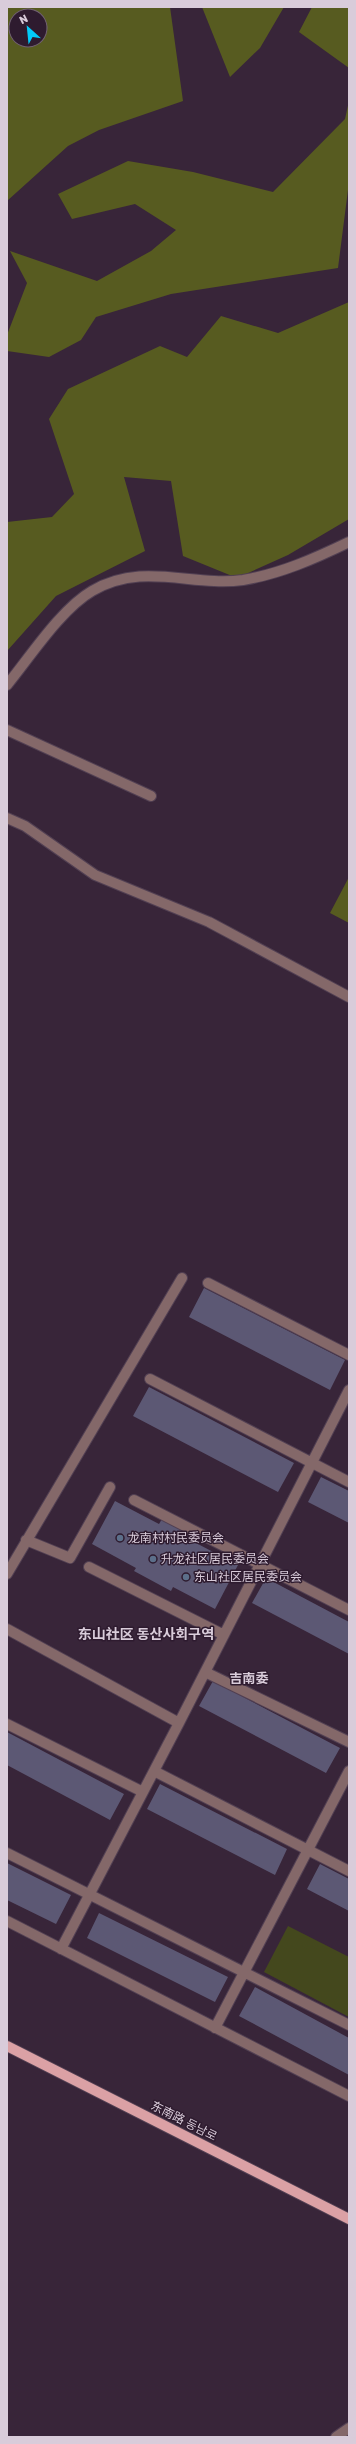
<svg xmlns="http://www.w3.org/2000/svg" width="356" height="2444" viewBox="0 0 356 2444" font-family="Rubik,'Noto Sans SC','Noto Sans KR',sans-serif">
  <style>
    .green { fill: #44481d }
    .forest { fill: #575b20; fill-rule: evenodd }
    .building { fill: #5c5874 }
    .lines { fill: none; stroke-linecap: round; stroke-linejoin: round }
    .minor-casing { stroke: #524053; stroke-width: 12 }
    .major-casing { stroke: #524053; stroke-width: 12 }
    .minor { stroke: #846869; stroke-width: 10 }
    .major { stroke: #dba1a5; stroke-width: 10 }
    .service-dot { fill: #5c6f8a; stroke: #2e1b2f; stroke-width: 1.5 }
    .labels { text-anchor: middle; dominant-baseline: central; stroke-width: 3; stroke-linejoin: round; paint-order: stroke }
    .poi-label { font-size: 12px; fill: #d9ccda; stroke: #2e1b2f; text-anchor: start }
    .street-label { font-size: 12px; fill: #d9ccda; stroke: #2e1b2f }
    .neighbourhood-label { font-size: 13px; font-weight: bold; fill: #d9ccda; stroke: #2e1b2f }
    .quarter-label { font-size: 14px; font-weight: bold; fill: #d9ccda; stroke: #2e1b2f }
  </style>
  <rect width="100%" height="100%" fill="#382539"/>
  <path class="green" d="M288,1926l61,31v60l-85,-45z"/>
  <path class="forest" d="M7,7h163l13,94 -84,29 -31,16 -61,55zM16,16h24v24h-24z
    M202,7h82l-24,41 -30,29z
    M312,7h37v61l-50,-36z
    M349,101v81l-11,86 -167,26 -75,23 -15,23 -32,17 -42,-6v-16l20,-52 -17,-32 87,30 54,-30 25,-21 -41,-26 -63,15 -14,-25 70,-33 65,11 80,20 72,-73z
    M349,302v217l-61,36 -51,23 -54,-22 -12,-75 -47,-4 21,74 -89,45 -49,55v-129l45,-5 22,-23 -25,-75 19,-30 92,-43 27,11 34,-41 57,17z
    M349,877v46l-19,-10z"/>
  <path class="building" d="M204,1288l141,72 -15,30 -141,-73z
    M149,1387l145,76 -16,29 -145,-76z
    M321,1477l28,14v32l-41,-21z
    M115,1501l44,23 3,-5 37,19 -3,5 42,22 -23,44 -42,-22 -2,4 -37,-20 2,-3 -44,-24z
    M266,1578l83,44v32l-97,-51z
    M213,1681l127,67 -14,25 -127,-67z
    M7,1732l117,62 -14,26 -103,-55z
    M160,1784l127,65 -12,26 -128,-66z
    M7,1863l64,32 -15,29 -49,-24z
    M320,1864l29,15v32l-42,-22z
    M99,1913l129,64 -13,25 -128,-64z
    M255,1987l94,51v37l-110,-59z"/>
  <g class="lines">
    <defs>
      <path id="minor" d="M7,685c23,-28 54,-76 85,-94 51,-30 99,-4 151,-11 37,-6 73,-22 106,-38
        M7,730l144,66
        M7,818l18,8 70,49 114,47 140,75
        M208,1283l141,72
        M150,1379l199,103
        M134,1500l215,110
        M26,1540l44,18 40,-71
        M89,1567l135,68
        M7,1574l175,-296
        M7,1629l172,94
        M205,1672l144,70
        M7,1724l136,68
        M154,1771l195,100
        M7,1853l342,172
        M7,1921l342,175
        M61,1949l118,-226 170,-333
        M215,2028l134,-257
        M336,2437l13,-9"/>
      <path id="major" d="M7,2046l342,173"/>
    </defs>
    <use href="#minor" class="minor-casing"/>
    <use href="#major" class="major-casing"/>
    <use href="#minor" class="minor"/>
    <use href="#major" class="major"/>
  </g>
  <g class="service-dot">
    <circle cx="120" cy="1538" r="4"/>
    <circle cx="153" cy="1559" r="4"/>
    <circle cx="186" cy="1577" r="4"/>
  </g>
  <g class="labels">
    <g class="poi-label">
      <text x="128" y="1538">龙南村村民委员会</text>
      <text x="161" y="1559">升龙社区居民委员会</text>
      <text x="194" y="1577">东山社区居民委员会</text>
    </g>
    <g class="street-label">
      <text transform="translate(184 2121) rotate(27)">东南路 동남로</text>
    </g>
    <g class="neighbourhood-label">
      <text x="249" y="1678">吉南委</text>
    </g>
    <g class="quarter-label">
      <text x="146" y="1634">东山社区 동산사회구역</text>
    </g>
  </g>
  <rect width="356" height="2444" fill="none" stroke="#d9ccda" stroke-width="16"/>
  <g transform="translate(28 28) rotate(333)"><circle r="19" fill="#2e1b2f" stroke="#726273"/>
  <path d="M0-3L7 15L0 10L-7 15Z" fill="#02cbf9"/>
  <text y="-6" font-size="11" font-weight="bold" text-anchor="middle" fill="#d9ccda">N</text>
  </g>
</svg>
